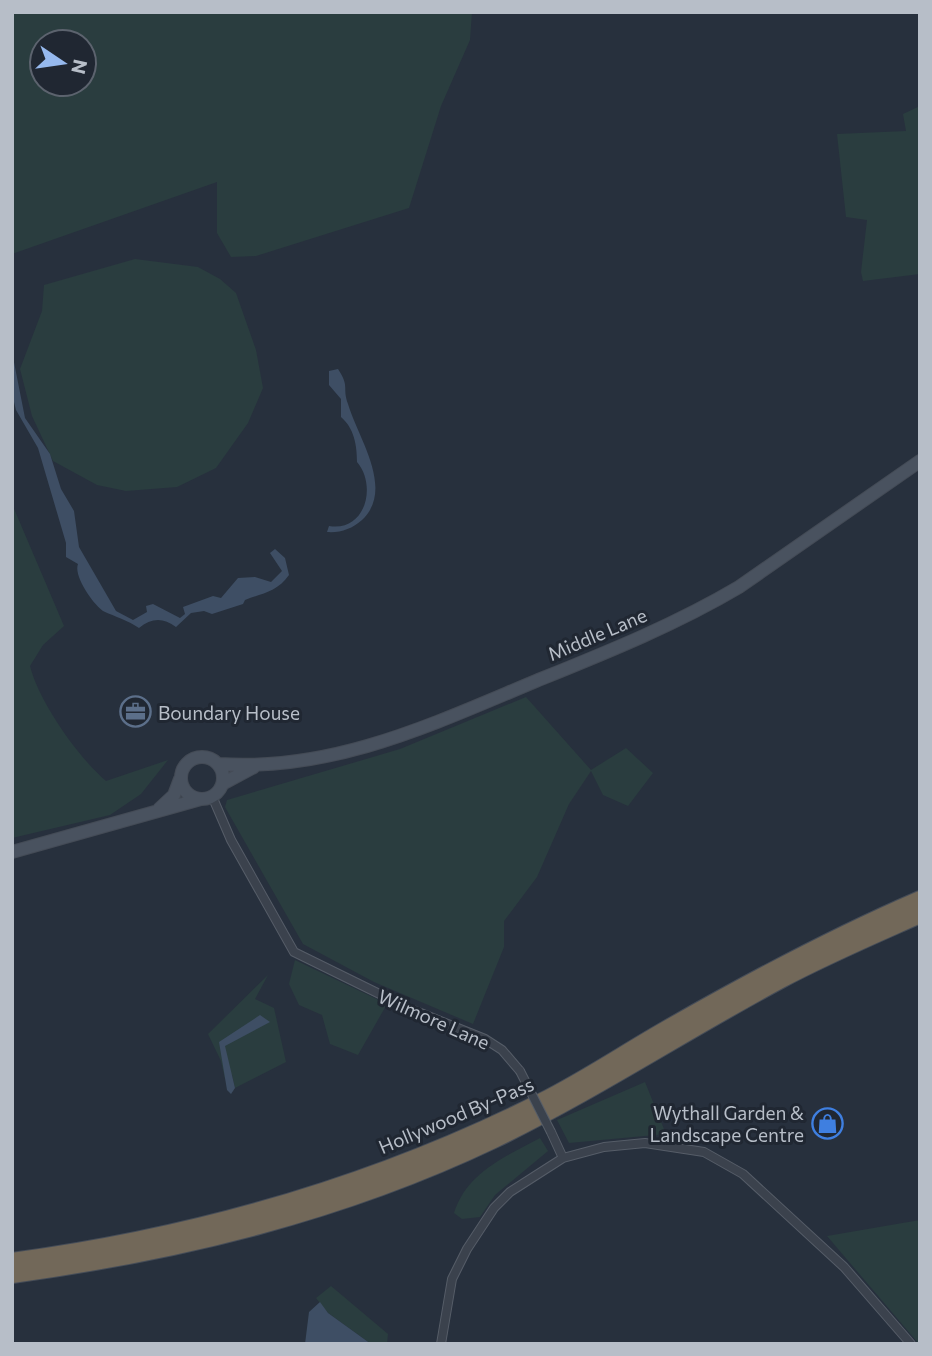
<svg xmlns="http://www.w3.org/2000/svg" width="932" height="1356" viewBox="0 0 932 1356" font-family="Commissioner,sans-serif">
  <style>
    .green { fill: #2a3d3f; fill-rule: evenodd }
    .water { fill: #3e4e64 }
    .lines { fill: none; stroke-linecap: round; stroke-linejoin: round }
    .street-casing { stroke: #565d68; stroke-width: 10 }
    .secondary-casing { stroke: #444b56; stroke-width: 14 }
    .highway-casing { stroke: #464d58; stroke-width: 18 }
    .street { stroke: #3b424d; stroke-width: 8 }
    .secondary { stroke: #49525f; stroke-width: 12 }
    .highway { stroke: #726859; stroke-width: 16 }
    .street-bridge-casing { stroke: #565d68; stroke-width: 10; stroke-linecap: butt }
    .street-bridge { stroke: #3b424d; stroke-width: 8 }
    .labels { text-anchor: middle; dominant-baseline: central; stroke-width: 6; stroke-linejoin: round; paint-order: stroke }
    .street-label { font-size: 19px; fill: #b7bec8; stroke: #202732 }
    .poi-label { font-size: 19px; fill: #b7bec8; stroke: #202732; text-anchor: start }
  </style>
  <rect width="100%" height="100%" fill="#27303d"/>
  <path class="green" d="M12,12h460l-2,28 -29,66 -32,102 -153,48 -25,1 -14,-24v-51l-205,72zM84,42v42h-42v-42z
    M920,106v168l-57,7 -2,-9 6,-52 -21,-3 -9,-83 69,-3 -3,-17z
    M135,259l63,8 22,12 16,14 20,57 7,38 -15,35 -32,45 -39,19 -51,4 -29,-6 -44,-24 -21,-45 -12,-47 22,-58 2,-26z
    M12,504l52,122 -21,19 -13,21c9,36 48,91 76,115l62,-21 -27,34 -31,21 -98,23z
    M526,697l65,73 35,-22 27,25 -25,33 -25,-11 -12,-24 -22,33 -32,73 -33,44v26l-31,77 -99,-42 -71,-38 -78,-137 2,-7 173,-51z
    M295,960l92,44 -29,51 -28,-11 -8,-29 -23,-10 -10,-21z
    M268,975l-13,24 19,9 12,54 -51,26 -3,-13 -7,4 -4,-18 -13,-27z
    M645,1082l21,52 -97,9 -12,-23z
    M540,1138l8,13 -53,44 -15,22 -18,2 -8,-6c13,-41 51,-56 86,-75z
    M920,1220v124h-1l-92,-108z
    M331,1286l57,48 -1,10h-16l-43,-31 -12,-15z"/>
  <path class="water" d="M12,352l13,66 25,36 11,35 13,22 5,36 37,64 17,9 14,-8 -1,-6 7,-2 27,14 5,-4 -2,-7 30,-11 8,2 17,-20 17,-1 16,5 11,-11 -12,-18 5,-4 10,9 4,17c-12,17 -26,18 -44,25l-2,4 -31,10 -8,-3 -13,2 -15,14c-13,-10 -25,-9 -37,1 -12,-8 -23,-11 -36,-17 -8,-5 -30,-34 -25,-47l-12,-7v-14l-28,-95 -22,-38 -4,-16z
    M338,369c12,18 4,18 10,35 10,34 47,85 14,116 -10,9 -22,13 -35,12l2,-6c37,6 48,-41 28,-64 0,-17 -3,-34 -16,-45v-18l-12,-14v-14z
    M260,1015l10,7 -45,24 10,42 -4,6 -4,-4 -8,-48z
    M320,1302l8,11 43,31h-66l4,-32z"/>
  <g class="lines">
    <defs>
      <path id="street" d="M212,796l19,44 63,112 114,56 77,31 17,11 18,21
        M551,1132l12,26
        M441,1344l11,-65 15,-30 27,-41 16,-16 53,-34 41,-11 41,-4 59,9 39,22 101,93 67,77"/>
      <path id="secondary" d="M181 778a21 21 0 1 1 42 0a21 21 0 1 1-42 0Z
        M219,764c114,8 214,-40 317,-83 69,-28 139,-56 203,-94l181,-126
        M224,783l30,-16
        M159,809l15,-14 6,-16
        M12,852l189,-53"/>
      <path id="highway" d="M12,1261c185,-25 363,-76 530,-160 42,-21 82,-48 124,-72 82,-47 166,-92 254,-130
        M12,1275c167,-23 329,-62 482,-135 99,-48 190,-108 287,-160 45,-24 92,-44 139,-65"/>
    </defs>
    <use href="#street" class="street-casing"/>
    <use href="#secondary" class="secondary-casing"/>
    <use href="#highway" class="highway-casing"/>
    <use href="#street" class="street"/>
    <use href="#secondary" class="secondary"/>
    <use href="#highway" class="highway"/>
    <defs>
      <path id="street-bridge" d="M520,1071l31,61"/>
    </defs>
    <use href="#street-bridge" class="street-bridge-casing"/>
    <use href="#street-bridge" class="street-bridge"/>
  </g>
  <defs>
    <symbol id="office-ring" viewBox="-11 -11 22 22"><circle r="9.5" fill="#202732" stroke="#5c6f8a" stroke-width="1.5"/><path d="M-6-3h4V-5.5h4V-3h4V5H-6ZM-1-4.5V-3h2v-1.5ZM-6 0V1H6V0Z" fill="#5c6f8a"/></symbol>
    <symbol id="shop-ring" viewBox="-11 -11 22 22"><circle r="9.5" fill="#202732" stroke="#3f7fe0" stroke-width="1.5"/><path d="M-5-2.5h2.3a2.7 3.5 0 0 1 5.4 0H5L5.5 6h-11ZM-1.5-2.5h3a1.5 2.3 0 0 0-3 0Z" fill="#3f7fe0"/></symbol>
  </defs>
  <g fill-rule="evenodd">
    <use href="#office-ring" x="118" y="694" width="35" height="35"/>
    <use href="#shop-ring" x="810" y="1106" width="35" height="35"/>
  </g>
  <g class="labels">
    <g class="street-label">
      <text transform="translate(597 634) rotate(-23)">Middle Lane</text>
      <text transform="translate(434 1019) rotate(24)">Wilmore Lane</text>
      <text transform="translate(456 1115) rotate(-23)">Hollywood By-Pass</text>
    </g>
    <g class="poi-label">
      <text x="158" y="712">Boundary House</text>
      <text x="804" y="1112" text-anchor="end">Wythall Garden &amp;<tspan x="804" dy="22">Landscape Centre</tspan></text>
    </g>
  </g>
  <rect width="932" height="1356" fill="none" stroke="#b7bec8" stroke-width="28"/>
  <g transform="translate(63 63) rotate(103)"><circle r="33" fill="#202732" stroke="#5c636e" stroke-width="2"/>
  <path d="M0-5L12 26L0 18L-12 26Z" fill="#96b9ee"/>
  <text y="-10" font-size="19" font-weight="bold" text-anchor="middle" fill="#b7bec8">N</text>
  </g>
</svg>
